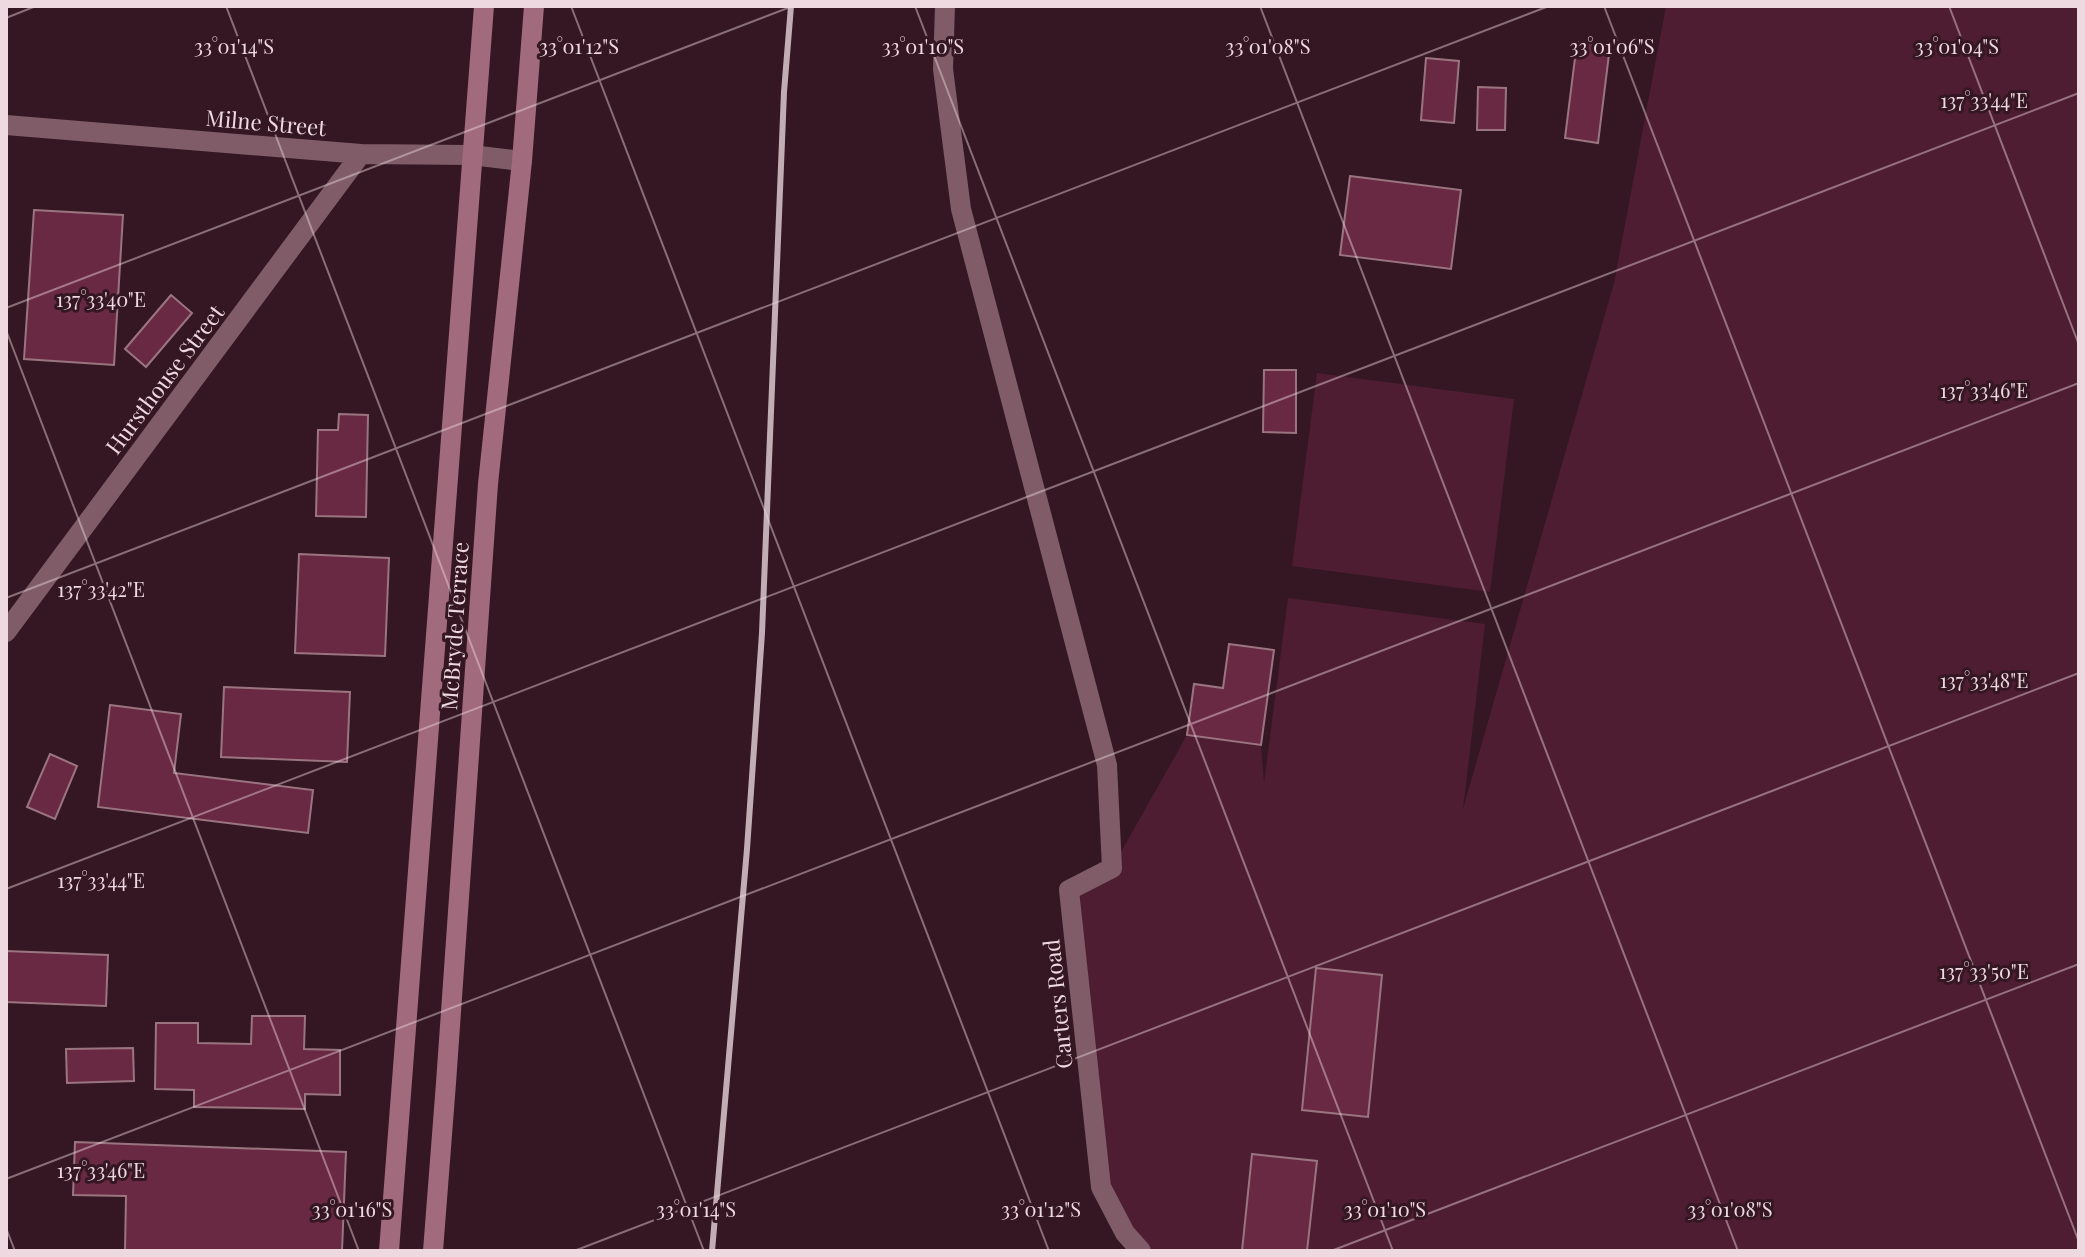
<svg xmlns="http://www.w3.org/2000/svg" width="2085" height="1257" viewBox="0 0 2085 1257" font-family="'Playfair Display',serif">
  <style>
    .green { fill: #4f1d31 }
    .building { fill: #6a2943; stroke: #9a7580; stroke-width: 2 }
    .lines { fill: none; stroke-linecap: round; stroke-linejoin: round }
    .minor { stroke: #7f5c67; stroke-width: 20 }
    .secondary { stroke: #a26a7d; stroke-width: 20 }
    .rail { stroke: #c3adb4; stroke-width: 6 }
    .ticks { fill: none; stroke: #edd9df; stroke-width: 2; stroke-opacity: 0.45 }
    .labels { text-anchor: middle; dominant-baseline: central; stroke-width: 6; stroke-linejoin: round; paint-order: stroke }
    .street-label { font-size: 22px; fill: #edd9df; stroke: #341722 }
    .ticks-label { font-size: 20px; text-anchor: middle; fill: #edd9df; stroke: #341722; stroke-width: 6; stroke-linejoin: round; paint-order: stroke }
  </style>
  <rect width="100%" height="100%" fill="#341722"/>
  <path class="green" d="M1666,6h413v1245h-931l-47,-64 -21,-293 32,-26 75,-133 74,10 3,38 24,-185 197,26 -22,185 151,-526z
    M1317,373l197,26 -24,193 -198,-26z"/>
  <path class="building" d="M1577,42l33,4 -12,97 -33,-5z
    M1426,58l33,3 -5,62 -33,-3z
    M1478,87l28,1 -1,42h-28z
    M1350,176l111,14 -10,79 -111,-14z
    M34,210l89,5 -9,150 -90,-6z
    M171,295l21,18 -46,54 -21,-18z
    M1264,370h32v63l-33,-1z
    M339,414l29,1 -2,102 -50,-1 2,-86h20z
    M299,554l90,4 -4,98 -90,-3z
    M1229,644l45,6 -13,95 -74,-10 7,-51 29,4z
    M224,687l126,5 -3,70 -126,-5z
    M110,705l71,9 -7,59 139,17 -5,43 -210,-26z
    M50,754l27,12 -22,53 -28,-12z
    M6,951l102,4 -2,51 -100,-4z
    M1316,968l66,7 -14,142 -66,-7z
    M252,1016h53l-1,33 36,1v45l-35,-1v15l-111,-2v-17l-39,-1 1,-66h42v20l53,1z
    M133,1048l1,33 -67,2 -1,-34z
    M75,1142l271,10 -4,99h-217l1,-55 -53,-1z
    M1252,1154l65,7 -10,90h-65z"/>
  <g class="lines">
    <path class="minor" d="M945,6l-2,63 18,140 146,556 5,103 -43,22 32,297 24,46 16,18
      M6,125l355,29 110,1 51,6
      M6,632l355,-478"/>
    <path class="secondary" d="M389,1251l95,-1245
      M433,1251l13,-168 42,-599 34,-323 12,-155"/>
    <path class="rail" d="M712,1251l35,-402 15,-216 22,-541 7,-86"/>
  </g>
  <path class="ticks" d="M226,6l478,1245M571,6l478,1245M915,6l478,1245M1260,6l478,1245M1604,6l475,1236M1949,6l130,339M6,18l30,-12M6,308l787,-302M6,330l353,921M6,598l1543,-592M6,889l2073,-796M6,1179l2073,-796M6,1228l9,23M574,1251l1505,-578M1331,1251l748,-287"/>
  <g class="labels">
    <g class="street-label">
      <text transform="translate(266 122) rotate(5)">Milne Street</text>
      <text transform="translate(164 379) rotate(-53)">Hursthouse Street</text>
      <text transform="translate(454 626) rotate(-86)">McBryde Terrace</text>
      <text transform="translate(1057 1004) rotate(-96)">Carters Road</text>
    </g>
  </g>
  <g class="ticks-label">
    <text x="234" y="54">33°01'14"S</text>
    <text x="579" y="54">33°01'12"S</text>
    <text x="923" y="54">33°01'10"S</text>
    <text x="1268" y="54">33°01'08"S</text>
    <text x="1612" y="54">33°01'06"S</text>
    <text x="1957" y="54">33°01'04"S</text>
    <text x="1984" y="108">137°33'44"E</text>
    <text x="101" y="307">137°33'40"E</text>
    <text x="1984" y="398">137°33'46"E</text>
    <text x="101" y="597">137°33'42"E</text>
    <text x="1984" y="688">137°33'48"E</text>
    <text x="101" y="888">137°33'44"E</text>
    <text x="1984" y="979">137°33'50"E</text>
    <text x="101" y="1178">137°33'46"E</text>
    <text x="352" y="1217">33°01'16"S</text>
    <text x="696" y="1217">33°01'14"S</text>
    <text x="1041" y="1217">33°01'12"S</text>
    <text x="1385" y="1217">33°01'10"S</text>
    <text x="1730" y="1217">33°01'08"S</text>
  </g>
  <rect width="2085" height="1257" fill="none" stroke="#edd9df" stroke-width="16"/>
</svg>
